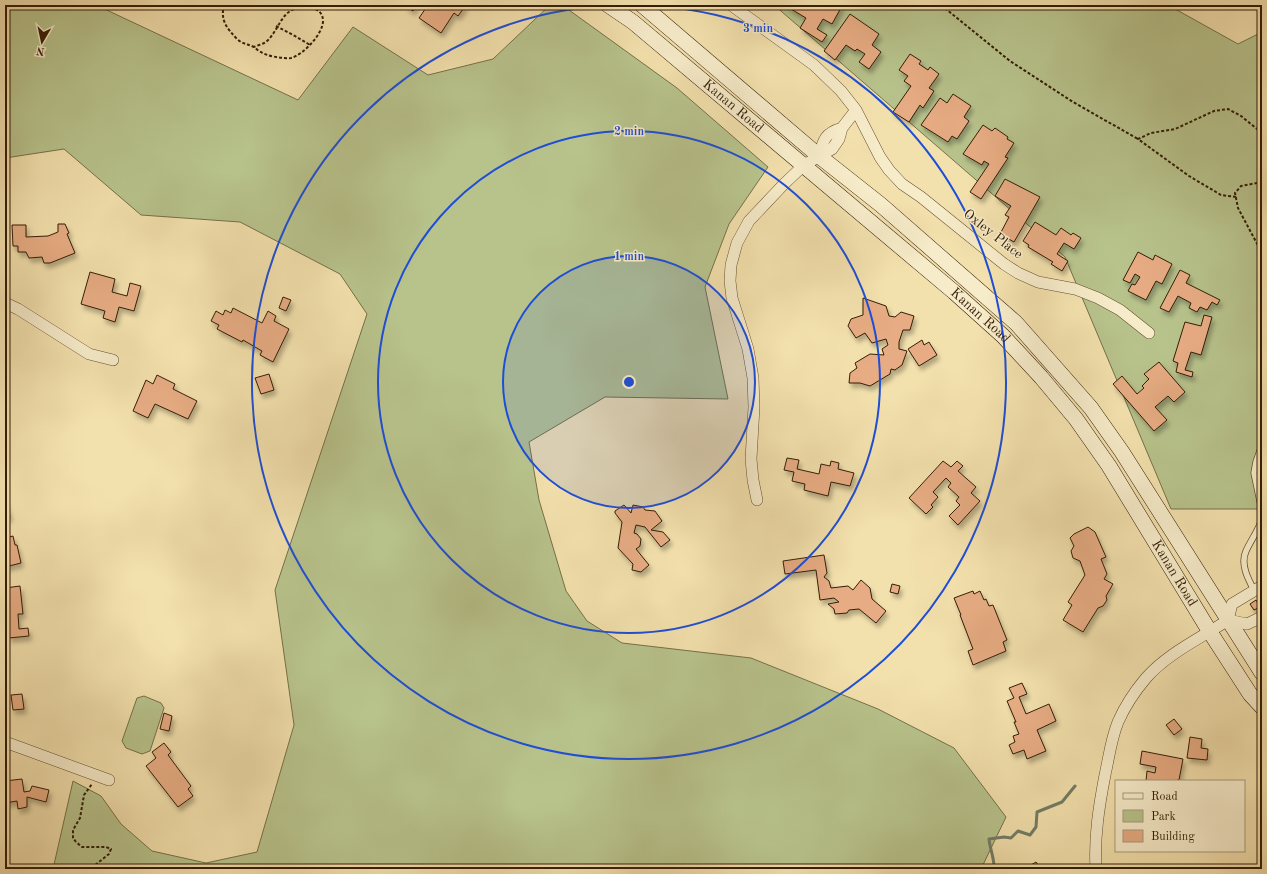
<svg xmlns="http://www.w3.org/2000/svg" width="1267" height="874" viewBox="0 0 1267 874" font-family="'Old Standard TT',serif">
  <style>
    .green { fill: #b8c38c; stroke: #767049 }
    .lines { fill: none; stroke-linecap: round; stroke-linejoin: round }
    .stream { stroke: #727e68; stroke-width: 3 }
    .building { fill: #e7ac83; stroke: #341d06; filter: url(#shadow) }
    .service-casing { stroke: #644e30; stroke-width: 7 }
    .minor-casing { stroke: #644e30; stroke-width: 12 }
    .secondary-casing { stroke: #341d06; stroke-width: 16 }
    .path { stroke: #341d06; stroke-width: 2; stroke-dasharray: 3 2; stroke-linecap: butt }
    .service { stroke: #f7ecca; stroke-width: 5.5 }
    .minor { stroke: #f7ecca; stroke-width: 11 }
    .secondary { stroke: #f7ecca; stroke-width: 15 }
    .ring { fill: none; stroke: #1d4ed8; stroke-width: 2 }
    .labels { text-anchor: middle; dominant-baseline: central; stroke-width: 3; stroke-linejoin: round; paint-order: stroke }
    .street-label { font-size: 14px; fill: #341d06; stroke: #f7ecca }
    .centre { fill: #1d4ed8; stroke: #f7ecca; stroke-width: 2 }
    .ring-label { font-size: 12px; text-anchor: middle; font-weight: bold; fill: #1d4ed8; stroke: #f7ecca; stroke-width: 3; stroke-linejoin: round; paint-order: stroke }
  </style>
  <defs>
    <filter id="shadow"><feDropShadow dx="2.5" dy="4.5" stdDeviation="2" flood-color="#0004"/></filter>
  </defs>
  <rect width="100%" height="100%" fill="#f3e1ad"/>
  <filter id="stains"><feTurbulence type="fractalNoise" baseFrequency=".005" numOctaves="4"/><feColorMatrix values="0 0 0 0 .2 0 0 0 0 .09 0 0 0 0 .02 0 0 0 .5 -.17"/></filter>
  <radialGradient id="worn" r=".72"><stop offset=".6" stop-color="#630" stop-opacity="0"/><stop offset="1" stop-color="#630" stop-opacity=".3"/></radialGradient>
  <path class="green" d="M5,5h91l202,95 55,-73 75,48 65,-16 57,-54h12l115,83 91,79 -39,57 -24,63 23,112 -123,-2 -76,45 10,58 27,91 21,30 35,22 129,15 127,51 76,39 52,69 -25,52h-928l20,-88 28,15 20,28 31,27 54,12 51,-11 37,-127 -19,-135 92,-276 -27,-40 -100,-52 -99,-7 -77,-66 -59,9z
    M774,5h394l70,39 24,-12v477h-91l-106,-252z
    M144,696l17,7 3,5 -14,43 -8,3 -16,-6 -4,-7 15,-43z"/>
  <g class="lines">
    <path class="stream" d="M991,869l3,-2c0,-10 -4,-18 -5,-28l15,-2 7,1 7,-7 12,4 6,-8 1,-15 25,-10 13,-16"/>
  </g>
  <path class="building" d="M404,5h13l-4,6z
    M428,5h38l-8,11 -4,-3 -13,20 -22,-15z
    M787,5h53l2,1 -10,18 -9,-5 -6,10 10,6 -5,7 -22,-14 6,-10 -20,-12z
    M850,14l29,20 -7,11 9,7 -12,17 -10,-7 6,-8 -8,-5 -2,2 -9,-6 -11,15 -11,-9z
    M910,54l11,7 -2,3 9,6 2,-3 9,7 -10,14 5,3 -11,17 -3,-3 -11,17 -16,-10 18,-26 -7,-5 4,-5 -9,-6z
    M953,94l18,12 -7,11 5,4 -12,18 -5,-3 -4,6 -27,-17 19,-27 7,5z
    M983,125l9,6 3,-3 13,9 -1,2 7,4 -9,14 3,1 -27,41 -11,-7 19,-28 -5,-3 -2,4 -19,-11z
    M1005,179l35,18 -26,45 -14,-8 9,-17 -4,-2 6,-9 -16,-10z
    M1035,222l21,13 5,-7 10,7 2,-2 8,5 -7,11 -10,-6 -7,11 11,7 -6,10 -11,-7 2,-2 -25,-15 1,-2 -6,-4z
    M58,224h7l4,9 -2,1 8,19 -25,10h-6l-2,-6 -13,1 -3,-6h-8v-6h-5l-1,-21h14v12l22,-1 10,-4z
    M1138,252l15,8 2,-5 17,9 -10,20 -6,-3 -10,19 -18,-9 4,-7 3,1 5,-8 -5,-3 -5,9 -7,-3z
    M1180,270l10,5 -4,8 34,17 -3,5 -5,-3 -5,8 -7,-3 -3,5 -8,-4 2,-5 -13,-7 -9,16 -9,-4z
    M90,272l25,7 -3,13 15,4 3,-13 11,3 -7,25 -15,-4 -4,15 -12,-4 2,-7 -24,-7z
    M283,297l8,3 -5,11 -7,-3z
    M863,298l23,8 3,10 6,1 6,-5 13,4 -4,14h-7l-4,12v7l8,2 -5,14 -7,5 -4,-1 -1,5 -20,12 -10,-3h-11l1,-10 7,-5 -2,-5 15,-9 14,1 -2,-6 6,-4 -2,-6 -14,4 -7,-10 -9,5 -8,-12 3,-7 12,-4z
    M233,308l29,15 6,-12 8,5 -2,5 15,8 -16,33 -13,-7 2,-4 -19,-11 -1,2 -25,-13 2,-4 -8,-4 5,-10 7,4 2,-5 6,3z
    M1204,315l8,2 -11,38 -10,-3 -6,18 8,2 -1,5 -16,-5 2,-9 -5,-2 12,-39 16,4z
    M922,340l2,5 5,-3 8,13 -18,11 -11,-17z
    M1159,362l26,30 -11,10 -6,-6 -13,11 12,13 -13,11 -41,-47 9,-8 15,18 7,-6 -2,-2 7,-7 -5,-5z
    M269,374l5,16 -13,4 -6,-16z
    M157,375l18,9 -2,5 24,12 -9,18 -33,-15 -7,14 -15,-7 13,-31 7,4z
    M787,458l12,2 -2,9 22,5 2,-10 9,2 1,-5 8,2 -1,6 16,4 -4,13 -19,-4 -3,14 -24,-6 1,-6 -13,-3 2,-9 -10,-2z
    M943,461l8,6 6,-6 6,5 -5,5 18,16 -5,6 9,8 -22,24 -9,-9 11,-11 -4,-4 3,-4 -11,-10 3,-4 -5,-5 -13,14 5,5 -7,8 2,2 -7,7 -17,-16z
    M5,501l5,16 -5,1z
    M624,505l7,8 2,-8 10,2 2,3 10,1 7,10 -11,9 12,2 7,8 -9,7 -16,-20 -9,-2 -2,8 3,1 4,5 -1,7 -4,3 13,16 -8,7 -9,-2 1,-6 -15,-16 4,-26 -7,-9v-2z
    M1088,527l7,5 11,25 -5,2 6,15 -3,5 9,5 -7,12 1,4 -4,6 -5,2 -15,24 -20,-12 9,-15 -4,-3 17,-27 -5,-14 -7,-3 -2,-7 3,-5 -4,-8 4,-4z
    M13,536l2,9h2l4,18 -16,4v-29z
    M824,555l3,18 -3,4 5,4 2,7 17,-2 5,4 8,-10 9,8 2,11 14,12 -10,12 -17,-14 -10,1 -2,3 -12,1 -1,-5 -6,-5 11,-2 -5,-4 -14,2 -4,-30 -31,4 -2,-13z
    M892,584l8,2 -2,8 -8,-2z
    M20,586l3,28h-5l1,15 9,-1 1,8 -20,2 -1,-11h-3v-39z
    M973,591l1,3 6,-3 4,9 2,-1 3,7 4,-1 14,35 -4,2 3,9 -33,14 -5,-14 5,-2 -13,-34h1l-7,-17z
    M1256,600l4,7 -6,3 -4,-6z
    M1022,683l5,11 -8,3 7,17 23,-10 7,17 -19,9 9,21 -19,8 -3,-9 -11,4 -4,-9 6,-3 -2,-6 6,-2 -5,-12h2l-9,-21 7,-3 -5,-10z
    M22,694l2,15 -11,1 -2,-15z
    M164,713l8,3 -3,15 -9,-2z
    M1174,719l8,10 -8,6 -8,-10z
    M1190,737l12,2 -1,9 7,1 -1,11 -20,-2z
    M164,743l7,9 -3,3 23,31 -3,3 5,7 -15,11 -32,-41 10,-8 -4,-6z
    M1142,751l41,8 -4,21h-2v1h-31l1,-10 8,2 1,-6 -16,-3z
    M22,779l2,13 6,-1 2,-5 17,4 -3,12 -19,-5v10l-9,2 -1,-8 -12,2v-22z
    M1036,862l5,7h-15v-1z"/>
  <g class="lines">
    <defs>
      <path id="service" d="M1262,445l-6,17 -2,11 8,38
        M1254,590c-6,-11 -14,-26 -8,-39 5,-11 12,-20 16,-32"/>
      <path id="minor" d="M731,5l83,60 27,26 15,19 -14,18 -3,11 -7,10 -28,16 -20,19 -35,37 -12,22 -6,22 -1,16 2,17 16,51 5,29 1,29 -3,52 2,21 4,20
        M856,110l24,47 9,13 13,14 19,13 83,67 14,9 20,9 37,7 23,9 22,12 29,23
        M819,156c4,-16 6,-23 23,-28
        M5,303l13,6 71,45 24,6
        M1228,620l19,4 15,-7
        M5,742l104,38
        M1096,869c-2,-32 3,-63 9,-94 4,-18 6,-36 13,-53 7,-16 17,-31 28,-44 22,-25 55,-40 82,-58l4,-16 30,-18"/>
      <g id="secondary">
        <path id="s1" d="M608,5l25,17 321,270 49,44 38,41 35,42 33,47 101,166 40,62 12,13"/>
        <path d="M642,5l177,151 62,49 135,118 75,85 31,44 140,221"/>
      </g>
    </defs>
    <use href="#service" class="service-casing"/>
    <use href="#minor" class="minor-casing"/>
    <use href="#secondary" class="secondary-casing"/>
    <path class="path" d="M224,5c-4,16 3,23 13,34 5,5 11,5 17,8 2,1 4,4 7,5 5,4 23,7 30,6 12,-3 32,-24 32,-37 0,-15 -19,-16 -29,-12 -14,6 -16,22 -27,32 -3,3 -9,4 -13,6
      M941,5l69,56 63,41 65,37
      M276,26l19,10 15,9
      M1262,185l-5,-2 -16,3 -6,7 3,15 24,45
      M1236,197l-15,-2 -32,-19 -51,-37 13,-6 24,-4 39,-18 14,-2 13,7 21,17
      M81,869l13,-3 15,-12 2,-5 -5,-2h-24l-6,-5 -3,-4v-8l7,-12 4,-23 8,-11"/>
    <use href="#service" class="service"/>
    <use href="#minor" class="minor"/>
    <use href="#secondary" class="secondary"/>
  </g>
  <circle cx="629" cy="382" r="126" fill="#1d4ed8" fill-opacity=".12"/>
  <g class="ring">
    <circle cx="629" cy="382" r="126"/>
    <circle cx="629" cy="382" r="251"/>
    <path d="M632 5A377 377 0 1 1 626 5"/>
  </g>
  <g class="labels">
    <g class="street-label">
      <text stroke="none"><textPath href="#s1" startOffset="161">Kanan Road</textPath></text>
      <text transform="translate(993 234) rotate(38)">Oxley Place</text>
      <text stroke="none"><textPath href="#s1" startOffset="485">Kanan Road</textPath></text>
      <text stroke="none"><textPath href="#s1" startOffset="809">Kanan Road</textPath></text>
    </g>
  </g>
  <circle cx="629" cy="382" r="6" class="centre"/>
  <g class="ring-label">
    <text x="758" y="32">3 min</text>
    <text x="629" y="135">2 min</text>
    <text x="629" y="260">1 min</text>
  </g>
  <rect width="1267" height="874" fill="none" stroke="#f3e1ad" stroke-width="20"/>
  <rect x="6" y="6" width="1255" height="862" fill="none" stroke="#341d06" stroke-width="2"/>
  <rect x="10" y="10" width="1247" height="854" fill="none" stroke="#341d06"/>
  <rect x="1115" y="780" width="130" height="72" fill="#f7ecca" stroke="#a9997c"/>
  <rect x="1123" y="793" width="20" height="6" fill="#f7ecca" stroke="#a9997c"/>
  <text x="1151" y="800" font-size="12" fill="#341d06">Road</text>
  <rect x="1123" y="810" width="20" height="12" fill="#b8c38c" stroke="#a9997c"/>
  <text x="1151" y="820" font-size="12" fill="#341d06">Park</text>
  <rect x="1123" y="830" width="20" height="12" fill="#e7ac83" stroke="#a9997c"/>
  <text x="1151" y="840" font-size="12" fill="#341d06">Building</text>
  <g transform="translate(42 42) rotate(189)" stroke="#f7ecca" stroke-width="3" paint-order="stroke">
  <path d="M0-3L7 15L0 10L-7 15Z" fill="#341d06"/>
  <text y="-6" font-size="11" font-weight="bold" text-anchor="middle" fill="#341d06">N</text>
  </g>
  <rect width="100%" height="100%" filter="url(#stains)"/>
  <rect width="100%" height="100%" fill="url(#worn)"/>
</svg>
